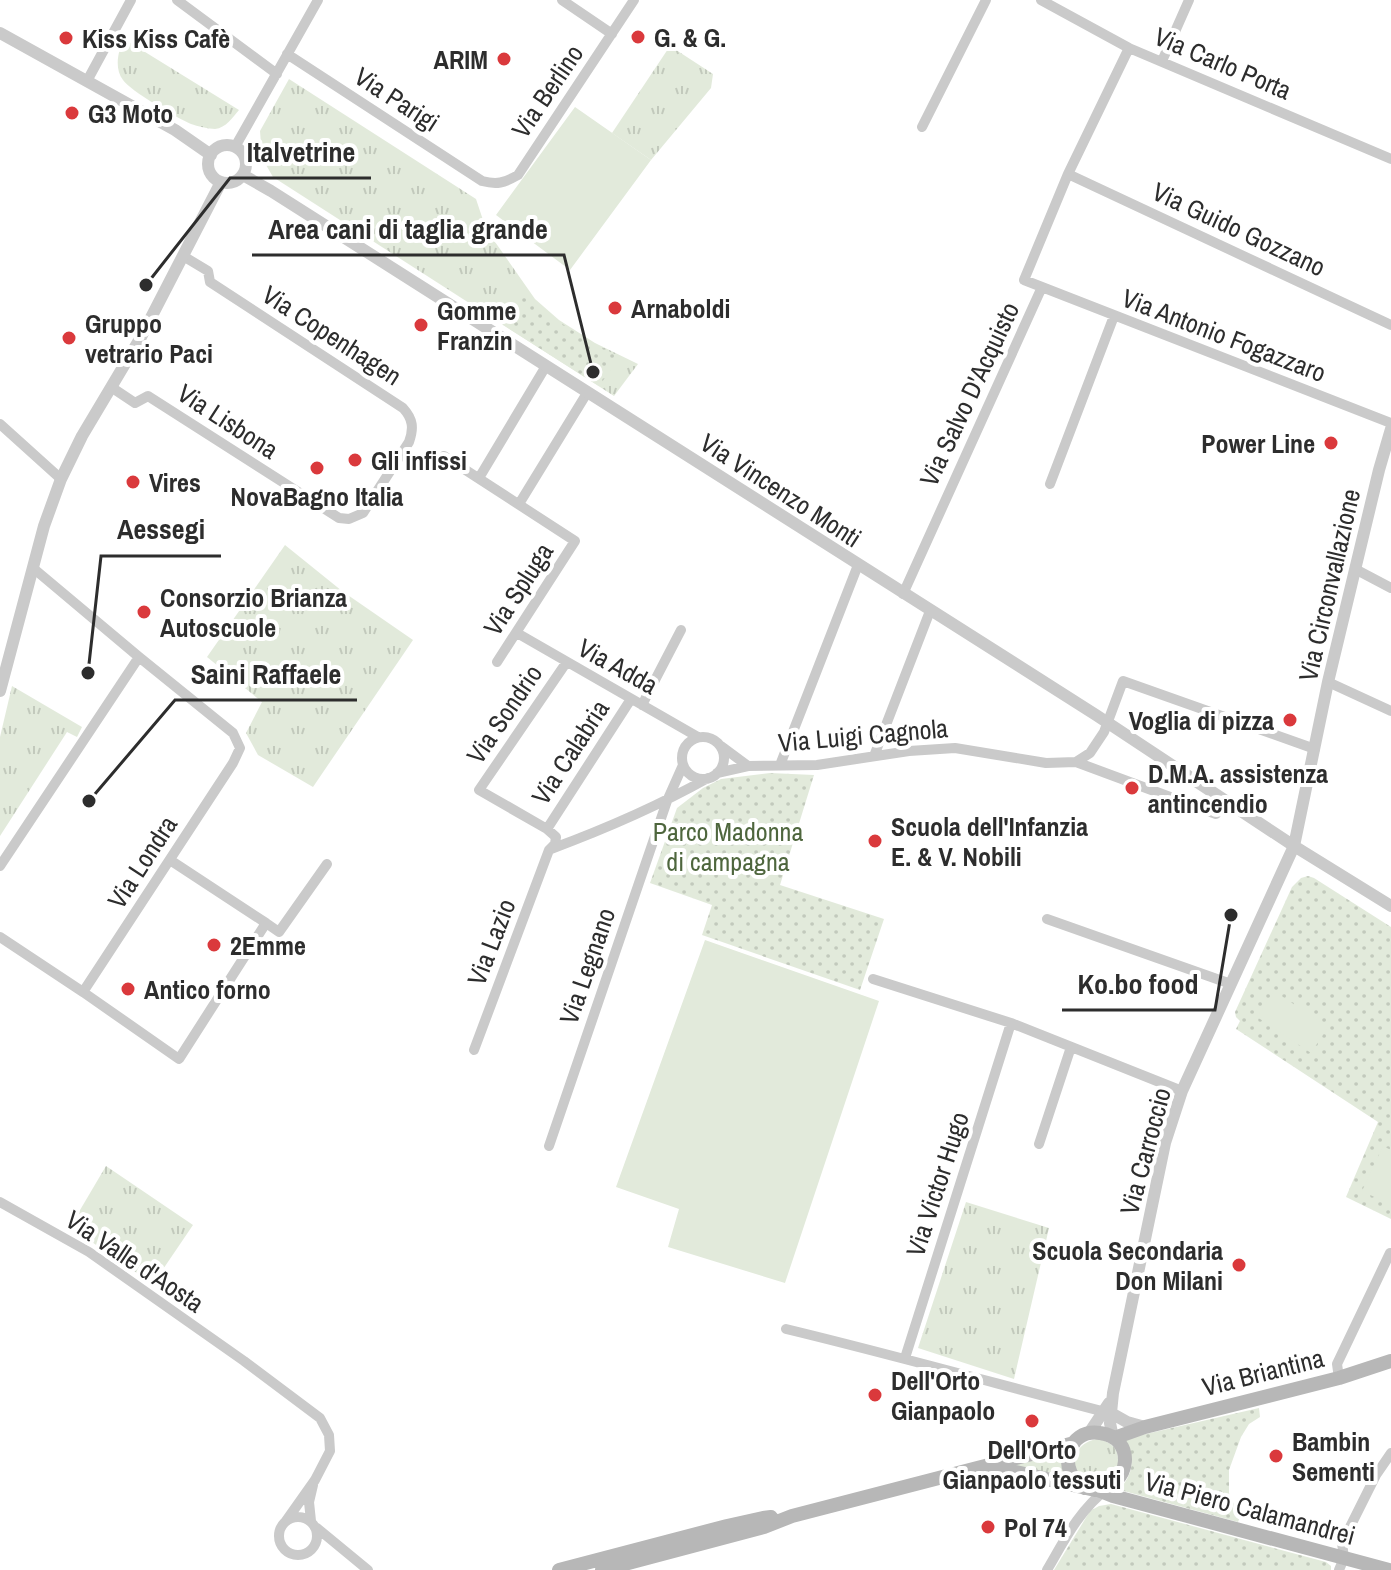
<svg xmlns="http://www.w3.org/2000/svg" width="1391" height="1570" viewBox="0 0 1391 1570" font-family="'Archivo Narrow',sans-serif">
  <style>
    .grass { fill: url(#grass-tufts) }
    .park { fill: url(#park-dots) }
    .garden { fill: #e2eadb }
    .lines { fill: none; stroke-linecap: round; stroke-linejoin: round }
    .minor { stroke: #cacaca; stroke-width: 10 }
    .tertiary { stroke: #cacaca; stroke-width: 12 }
    .secondary { stroke: #b7b7b7; stroke-width: 14 }
    .poi-dot { fill: #da393c; stroke: #fff; stroke-width: 3 }
    .labels { text-anchor: middle; dominant-baseline: central; stroke-width: 8; stroke-linejoin: round; paint-order: stroke }
    .poi-label { font-size: 26px; font-weight: bold; fill: #2d2d2d; stroke: #fff; text-anchor: start }
    .street-label { font-size: 26px; fill: #2d2d2d; stroke: #fff }
    .park-label { font-size: 26px; fill: #4e663d; stroke: #fff }
    .leader { fill: none; stroke: #2d2d2d; stroke-width: 3 }
    .callout-dot { fill: #2d2d2d; stroke: #fff; stroke-width: 3 }
    .callout-label { font-size: 28px; text-anchor: middle; font-weight: bold; fill: #2d2d2d; stroke: #fff; stroke-width: 8; stroke-linejoin: round; paint-order: stroke }
  </style>
  <defs>
    <pattern id="grass-tufts" width="24" height="20" patternUnits="userSpaceOnUse" patternTransform="scale(2)"><rect width="24" height="20" fill="#e2eadb"/><path d="M3 7l-1-3M5 7V3M7 7l1-3M15 17l-1-3M17 17v-4M19 17l1-3" fill="none" stroke="#c2c9bc"/></pattern>
    <pattern id="park-dots" width="8" height="8" patternUnits="userSpaceOnUse" patternTransform="scale(2)"><rect width="8" height="8" fill="#e2eadb"/><path d="M2 2h.1M6 6h.1" fill="none" stroke="#c2c9bc" stroke-width="1.8" stroke-linecap="round"/></pattern>
  </defs>
  <rect width="100%" height="100%" fill="#fff"/>
  <path class="grass" d="M124,39l115,71c-6,7 -13,18 -24,19 -6,0 -18,-3 -24,-5 -12,-5 -62,-34 -68,-44 -9,-12 -5,-29 1,-41z
    M670,46l43,28 -2,14 -60,72 -39,-27z
    M289,79l187,120 10,30 49,70 24,21 36,23 43,21 -24,32 -341,-219 -11,-19 -2,-27z
    M285,545l57,46 71,49 -100,147 -55,-32 -12,-22 16,-31 -55,-45z
    M12,686l70,41 -5,10 -10,-5 -67,104v-99z
    M106,1166l87,59 -40,59 -83,-57z
    M966,1202l83,26 -35,151 -96,-31z
    M1098,1439c21,5 22,16 19,35l-20,11c-4,-1 -9,-1 -13,-4 -21,-13 -8,-40 14,-42z
    M1064,1449l4,32 -76,-12z"/>
  <path class="park" d="M525,290c25,31 61,49 95,67l-21,29 -96,-61z
    M770,773l44,2 -34,110 104,34 -24,71 -158,-55 10,-30 -62,-22 27,-75 26,-20 18,-9z
    M1308,876l6,2 77,49v292l-45,-22 32,-75 -142,-93 4,-8 -4,-4 -1,-5 57,-125 9,-9z
    M1259,1408l1,9 -11,7 -8,13 -12,33v23l11,24 -2,5 -118,-32c15,-22 14,-27 4,-51z
    M1111,1504l215,58 5,4v4h-277l36,-59 9,-5z"/>
  <path class="garden" d="M575,107l76,53 -81,110 -74,-55z
    M705,940l174,61 -94,282 -117,-36 11,-38 -63,-22z
    M1274,991l54,36 -17,26 -54,-36z
    M1383,1146l8,4v55l-29,-14z"/>
  <g class="lines">
    <path class="minor" d="M177,0l100,74
      M562,0l50,34
      M1041,0l88,48 262,111
      M1129,48l-61,126 -44,106 367,143
      M287,54l195,127c15,4 22,2 36,-6l116,-175
      M1162,61l27,-61
      M87,81l44,-81
      M922,127l64,-127
      M235,147l83,-147
      M1068,174l323,151
      M111,387l24,16 13,-7 191,122 10,1 14,-6 46,-71c5,-14 4,-23 -6,-34l-193,-126 -2,-11 -25,-15
      M0,424l61,55
      M444,456l131,85 -78,121
      M479,478l67,-112
      M1050,484l64,-168
      M519,504l68,-111
      M1355,569l36,19
      M903,594l139,-307
      M517,633l181,104
      M1328,682l63,29
      M642,705l39,-75
      M682 758a21 21 0 1 1 42 0a21 21 0 1 1-42 0Z
      M721,746l27,20
      M874,756l56,-145
      M1076,762l14,-9 14,-21 19,-51 192,68
      M780,765l78,-200
      M717,773l31,-7 69,-1 92,-14 46,-3 91,15 30,-1 140,52
      M547,829l84,-130
      M551,849c54,-20 107,-43 157,-71
      M0,866l139,-209
      M1047,919l184,65
      M266,923l13,9 48,-68
      M0,937l83,55 150,-229 7,-15 -7,-15 -94,-76 -106,-89
      M873,979l138,44 171,68
      M83,992l96,67 87,-136 -96,-63
      M474,1050l75,-200 6,-6 1,-7 -9,-8 -68,-39 87,-127
      M1039,1144l32,-97
      M549,1146l118,-345 16,-36
      M0,1202l89,50 155,109 76,57 9,17 1,16 -15,29 -29,41
      M786,1329c108,26 215,56 323,84
      M905,1358l106,-335
      M1339,1378l-2,-14 53,-111
      M279 1536a19 19 0 1 1 38 0a19 19 0 1 1-38 0Z
      M311,1521l-2,-19 4,-17
      M317,1528l51,42
      M1047,1570c17,-29 32,-60 60,-81
      M1339,1570l5,-12 -2,-15 34,-68 15,-22"/>
    <path class="tertiary" d="M0,33l175,97 36,25
      M208 164a19 19 0 1 1 38 0a19 19 0 1 1-38 0Z
      M243,175l28,16 825,524 198,131 97,60
      M0,691l44,-165 17,-47 21,-43 59,-99 80,-155
      M1111,1413l16,9 18,5
      M1089,1433l20,-30
      M1113,1438l-3,-15 3,-30 52,-250 17,-52 112,-245 34,-164 51,-212 12,-41"/>
    <path class="secondary" d="M1114,1438l31,-11 194,-49 52,-17
      M982,1471l34,1 79,18c37,-3 41,-53 5,-57 -34,-5 -44,39 -15,55
      M1098,1490l15,6 276,74
      M559,1570l168,-44 36,-8 8,-1
      M602,1570l162,-43 28,-11 282,-73"/>
  </g>
  <g class="poi-dot">
    <circle cx="638" cy="37" r="8"/>
    <circle cx="66" cy="38" r="8"/>
    <circle cx="504" cy="59" r="8"/>
    <circle cx="72" cy="113" r="8"/>
    <circle cx="615" cy="308" r="8"/>
    <circle cx="421" cy="325" r="8"/>
    <circle cx="69" cy="338" r="8"/>
    <circle cx="1331" cy="443" r="8"/>
    <circle cx="355" cy="460" r="8"/>
    <circle cx="317" cy="468" r="8"/>
    <circle cx="133" cy="482" r="8"/>
    <circle cx="144" cy="612" r="8"/>
    <circle cx="1290" cy="720" r="8"/>
    <circle cx="1132" cy="788" r="8"/>
    <circle cx="875" cy="841" r="8"/>
    <circle cx="214" cy="945" r="8"/>
    <circle cx="128" cy="989" r="8"/>
    <circle cx="1239" cy="1265" r="8"/>
    <circle cx="875" cy="1395" r="8"/>
    <circle cx="1032" cy="1421" r="8"/>
    <circle cx="1276" cy="1456" r="8"/>
    <circle cx="988" cy="1527" r="8"/>
  </g>
  <g class="labels">
    <g class="poi-label">
      <text x="654" y="37">G. &amp; G.</text>
      <text x="82" y="38">Kiss Kiss Cafè</text>
      <text x="488" y="59" text-anchor="end">ARIM</text>
      <text x="88" y="113">G3 Moto</text>
      <text x="631" y="308">Arnaboldi</text>
      <text x="437" y="310">Gomme<tspan x="437" dy="30">Franzin</tspan></text>
      <text x="85" y="323">Gruppo<tspan x="85" dy="30">vetrario Paci</tspan></text>
      <text x="1315" y="443" text-anchor="end">Power Line</text>
      <text x="371" y="460">Gli infissi</text>
      <text x="149" y="482">Vires</text>
      <text x="317" y="496" text-anchor="middle">NovaBagno Italia</text>
      <text x="160" y="597">Consorzio Brianza<tspan x="160" dy="30">Autoscuole</tspan></text>
      <text x="1274" y="720" text-anchor="end">Voglia di pizza</text>
      <text x="1148" y="773">D.M.A. assistenza<tspan x="1148" dy="30">antincendio</tspan></text>
      <text x="891" y="826">Scuola dell'Infanzia<tspan x="891" dy="30">E. &amp; V. Nobili</tspan></text>
      <text x="230" y="945">2Emme</text>
      <text x="144" y="989">Antico forno</text>
      <text x="1223" y="1250" text-anchor="end">Scuola Secondaria<tspan x="1223" dy="30">Don Milani</tspan></text>
      <text x="891" y="1380">Dell'Orto<tspan x="891" dy="30">Gianpaolo</tspan></text>
      <text x="1292" y="1441">Bambin<tspan x="1292" dy="30">Sementi</tspan></text>
      <text x="1032" y="1449" text-anchor="middle">Dell'Orto<tspan x="1032" dy="30">Gianpaolo tessuti</tspan></text>
      <text x="1004" y="1527">Pol 74</text>
    </g>
    <g class="street-label">
      <text transform="translate(1223 63) rotate(23)">Via Carlo Porta</text>
      <text transform="translate(547 91) rotate(-56)">Via Berlino</text>
      <text transform="translate(397 99) rotate(33)">Via Parigi</text>
      <text transform="translate(1239 229) rotate(25)">Via Guido Gozzano</text>
      <text transform="translate(332 335) rotate(33)">Via Copenhagen</text>
      <text transform="translate(1224 335) rotate(21)">Via Antonio Fogazzaro</text>
      <text transform="translate(969 394) rotate(-65)">Via Salvo D'Acquisto</text>
      <text transform="translate(228 421) rotate(33)">Via Lisbona</text>
      <text transform="translate(781 490) rotate(33)">Via Vincenzo Monti</text>
      <text transform="translate(1329 585) rotate(-77)">Via Circonvallazione</text>
      <text transform="translate(518 589) rotate(-57)">Via Spluga</text>
      <text transform="translate(618 666) rotate(29)">Via Adda</text>
      <text transform="translate(504 714) rotate(-56)">Via Sondrio</text>
      <text transform="translate(863 735) rotate(-5)">Via Luigi Cagnola</text>
      <text transform="translate(570 752) rotate(-57)">Via Calabria</text>
      <text transform="translate(142 862) rotate(-57)">Via Londra</text>
      <text transform="translate(491 942) rotate(-69)">Via Lazio</text>
      <text transform="translate(587 966) rotate(-71)">Via Legnano</text>
      <text transform="translate(1145 1151) rotate(-75)">Via Carroccio</text>
      <text transform="translate(937 1184) rotate(-72)">Via Victor Hugo</text>
      <text transform="translate(135 1261) rotate(34)">Via Valle d'Aosta</text>
      <text transform="translate(1263 1372) rotate(-14)">Via Briantina</text>
      <text transform="translate(1250 1508) rotate(15)">Via Piero Calamandrei</text>
    </g>
    <g class="park-label">
      <text x="728" y="831">Parco Madonna<tspan x="728" dy="30">di campagna</tspan></text>
    </g>
  </g>
  <path class="leader" d="M146 285L230 178H371M593 372L564 255H252M88 673L101 556H221M89 801L175 700H357M1231 915L1215 1010H1062"/>
  <g class="callout-dot">
    <circle cx="146" cy="285" r="8"/>
    <circle cx="593" cy="372" r="8"/>
    <circle cx="88" cy="673" r="8"/>
    <circle cx="89" cy="801" r="8"/>
    <circle cx="1231" cy="915" r="8"/>
  </g>
  <g class="callout-label">
    <text x="301" y="162">Italvetrine</text>
    <text x="408" y="239">Area cani di taglia grande</text>
    <text x="161" y="539">Aessegi</text>
    <text x="266" y="684">Saini Raffaele</text>
    <text x="1138" y="994">Ko.bo food</text>
  </g>
</svg>
